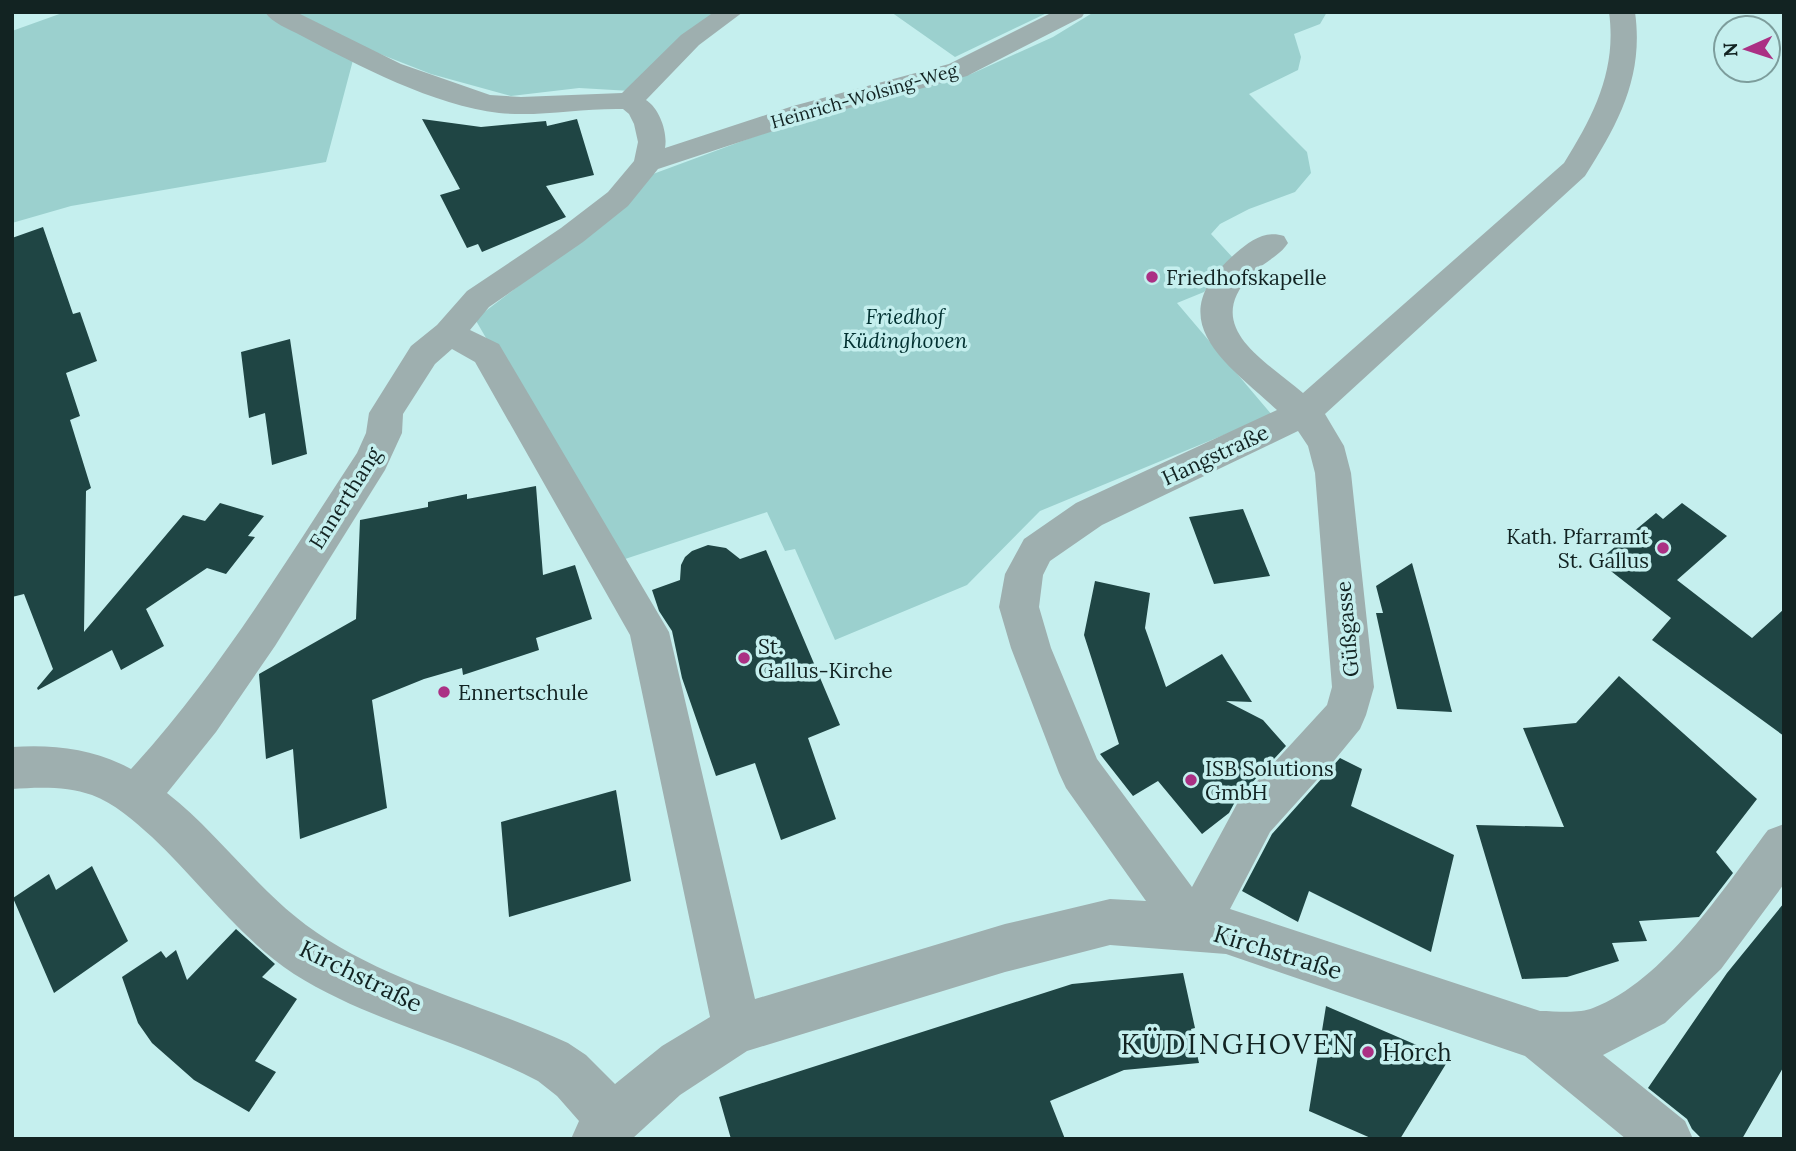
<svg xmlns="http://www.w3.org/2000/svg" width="1796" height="1151" viewBox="0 0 1796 1151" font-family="Lora,serif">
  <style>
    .green { fill: #9bd0ce }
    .building { fill: #1f4544 }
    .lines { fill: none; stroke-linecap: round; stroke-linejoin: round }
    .minor { fill: #9eafaf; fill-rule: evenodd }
    .poi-dot { fill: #ab3084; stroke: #c5efee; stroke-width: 2.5 }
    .labels { text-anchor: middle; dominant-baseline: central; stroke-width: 7; stroke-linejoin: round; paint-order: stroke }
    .far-street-label { font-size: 18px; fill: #122322; stroke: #c5efee }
    .poi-label { font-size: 21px; fill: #122322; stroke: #c5efee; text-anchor: start }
    .park-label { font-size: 21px; font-style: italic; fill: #013030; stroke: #c5efee }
    .street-label { font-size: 21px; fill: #122322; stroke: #c5efee }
    .near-street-label { font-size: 24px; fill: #122322; stroke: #c5efee }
    .near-poi-label { font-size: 24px; fill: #122322; stroke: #c5efee; text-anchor: start }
    .near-quarter-label { font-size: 28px; letter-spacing: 2px; fill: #122322; stroke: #c5efee }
  </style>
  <rect width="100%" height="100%" fill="#c5efee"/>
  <path class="green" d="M65,12h649l-83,79 -52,-3 -68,8 -80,-22 -74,-29 -31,117 -255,44 -59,17v-192z
    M891,12h158l-94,45z
    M1094,12h233l-7,12 -26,10 7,23 -3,13 -49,24 58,58 4,21 -16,19 -46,17 -29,15 -9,10 23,25 -30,33 -27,11 95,112 -232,96 -73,74 -132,55 -40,-91 -10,2 -18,-39 -151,50 -141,-243 62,-47 116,-98 141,-52 177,-48 82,-37z"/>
  <path class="building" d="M422,119l59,8 65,-6 1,5 30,-7 17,56 -48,11 20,31 -84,35 -4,-8 -11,4 -27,-53 20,-6z
    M43,227l30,87 7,-2 17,49 -31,12 14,43 -10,4 21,68 -5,3 -2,141 99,-117 22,6 15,-18 44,13 -16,20 7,1 -29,37 -19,-6 -61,41 18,37 -43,24 -9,-20 -74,40 -1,-2 16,-19 -29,-75 -12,3v-359z
    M290,339l17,115 -35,11 -7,-52 -16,5 -8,-66z
    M536,486l7,89 32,-10 17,54 -56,19 3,12 -76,25 -1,-7 -38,11 -52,21 15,108 -87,31 -7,-90 -27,10 -7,-85 97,-55 4,-99 68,-13v-5l39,-8v5z
    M1682,503l45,33 -50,44 75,58 32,-29v127l-132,-96 19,-22 -73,-57 58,-48 7,6z
    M1243,509l27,67 -56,8 -25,-67z
    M708,545l18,3 14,11 26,-9 74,175 -32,13 28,81 -55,21 -26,-77 -39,13 -34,-98 -10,-47 -13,-20 -7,-21 28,-10 1,-15 4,-8 7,-6z
    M1412,563l17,62 23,87 -55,-3 -21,-96h7l-7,-27z
    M1095,581l55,12 -5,35 21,59 56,-33 30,48 -26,-1 37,19 23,26 -50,54 -7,13 -27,21 -44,-53 -25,15 -33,-42 19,-10 -35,-109z
    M1619,676l138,123 -41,53 17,21 -34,44 -60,4 8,20 -35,2 7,18 -52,16 -45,2 -46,-154 88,2 -41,-99 53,-5z
    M1340,758l22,11 -11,37 103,49 -23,97 -122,-61 -11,31 -56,-31 30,-57z
    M616,790l15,91 -122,36 -8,-95z
    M92,866l36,75 -74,52 -41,-95 36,-24 7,16z
    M1784,903v163l-42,73h-40l-10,-10 -5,-10 -39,-31 79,-115z
    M236,929l39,35 -13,13 35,22 -42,62 21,11 -27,40 -55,-32 -42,-37 -14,-20 -16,-46 39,-26 5,7 10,-8 11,30z
    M1183,973l12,55 -4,1 8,34 -75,7 -74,31 15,38h-334l-12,-42 353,-113z
    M1326,1006l123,53 -49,80h-27l-64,-28z"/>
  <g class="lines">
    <path class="minor" d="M265,12h31l105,52 89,31 31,2 101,-4 59,-58 33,-23h29l-44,33 -53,55c13,8 22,32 19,48l128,-42 156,-42 104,-52h32l-3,5 -115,59 -154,42 -155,51 -30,37 -45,36 -94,65 -19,23 29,14 170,288 86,367 250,-75 105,-25 36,2 -80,-113 -7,-15 -48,-125 -12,-41 6,-33 19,-35 52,-36 201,-93c-52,-48 -119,-90 -41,-157 14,-12 29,-23 48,-17l4,7c-8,13 -26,20 -37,32 -50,52 14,85 52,118l261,-230c30,-48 53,-93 45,-151h26c9,64 -16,111 -50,164l-260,238 19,32 7,27 23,214 -8,28 -6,14 -27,33 -63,70 -40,77 310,102c16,0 39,3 53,-3 71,-27 130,-119 175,-178l16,-6v60l-63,85 -56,54 -62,32 82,66 8,18h-67l-101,-83 -299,-102 -116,-9 -105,27 -258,79 -67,44 -48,44h-61l8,-18 -22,-25 -19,-15c-78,-41 -168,-59 -244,-107 -55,-36 -94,-92 -142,-137 -18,-16 -38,-34 -60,-42 -25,-9 -54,-8 -80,-6v-42c42,-3 82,2 119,22 88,-96 155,-208 226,-316l9,-20 3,-20 42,-67 26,-21 30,-34 94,-63 47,-36 26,-31 4,-19 -4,-18 -5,-10 -6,-5c-41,-1 -83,8 -124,4 -64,-7 -142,-48 -199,-78 -11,-6 -28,-12 -35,-23zM452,349l23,13 155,273 80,382 -48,29 -47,38 -29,-29 -18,-12c-85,-39 -187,-62 -262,-118 -51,-38 -89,-93 -139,-132l49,-61 59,-86 110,-176 17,-37 1,-19 32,-50zM1298,431l10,15 7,27 17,214 -5,18 -89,97 -46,85 -95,-128 -46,-111 -12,-41 4,-32 7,-14 52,-36z"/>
  </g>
  <g class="poi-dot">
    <circle cx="1152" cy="277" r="7"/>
    <circle cx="1663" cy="548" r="7"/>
    <circle cx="744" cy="658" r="7"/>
    <circle cx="444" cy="692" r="7"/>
    <circle cx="1191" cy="780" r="7"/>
    <circle cx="1368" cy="1052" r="7"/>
  </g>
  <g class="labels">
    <g class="far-street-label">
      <text transform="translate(864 96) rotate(-16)">Heinrich-Wolsing-Weg</text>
    </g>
    <g class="poi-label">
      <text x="1166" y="277">Friedhofskapelle</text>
      <text x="1649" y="536" text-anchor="end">Kath. Pfarramt<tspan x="1649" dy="24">St. Gallus</tspan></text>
      <text x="758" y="646">St.<tspan x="758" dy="24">Gallus-Kirche</tspan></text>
      <text x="458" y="692">Ennertschule</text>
      <text x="1205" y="768">ISB Solutions<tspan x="1205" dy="24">GmbH</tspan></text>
    </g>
    <g class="park-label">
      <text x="905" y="316">Friedhof<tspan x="905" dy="24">Küdinghoven</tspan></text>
    </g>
    <g class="street-label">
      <text transform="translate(1215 455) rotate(-25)">Hangstraße</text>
      <text transform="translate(345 498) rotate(-58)">Ennerthang</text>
      <text transform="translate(1347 629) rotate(-95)">Güßgasse</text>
    </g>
    <g class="near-street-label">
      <text transform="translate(1278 952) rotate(17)">Kirchstraße</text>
      <text transform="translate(361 976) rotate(26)">Kirchstraße</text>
    </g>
    <g class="near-poi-label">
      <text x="1382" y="1052">Horch</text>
    </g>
    <g class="near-quarter-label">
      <text x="1238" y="1044">KÜDINGHOVEN</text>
    </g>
  </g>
  <rect width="1796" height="1151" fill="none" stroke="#122322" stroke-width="28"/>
  <g transform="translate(1747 49) rotate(267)"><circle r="33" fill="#c5efee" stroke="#7d9d9c" stroke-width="2"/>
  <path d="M0-5L12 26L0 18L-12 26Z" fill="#ab3084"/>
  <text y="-10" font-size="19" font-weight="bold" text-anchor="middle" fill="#122322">N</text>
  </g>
</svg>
